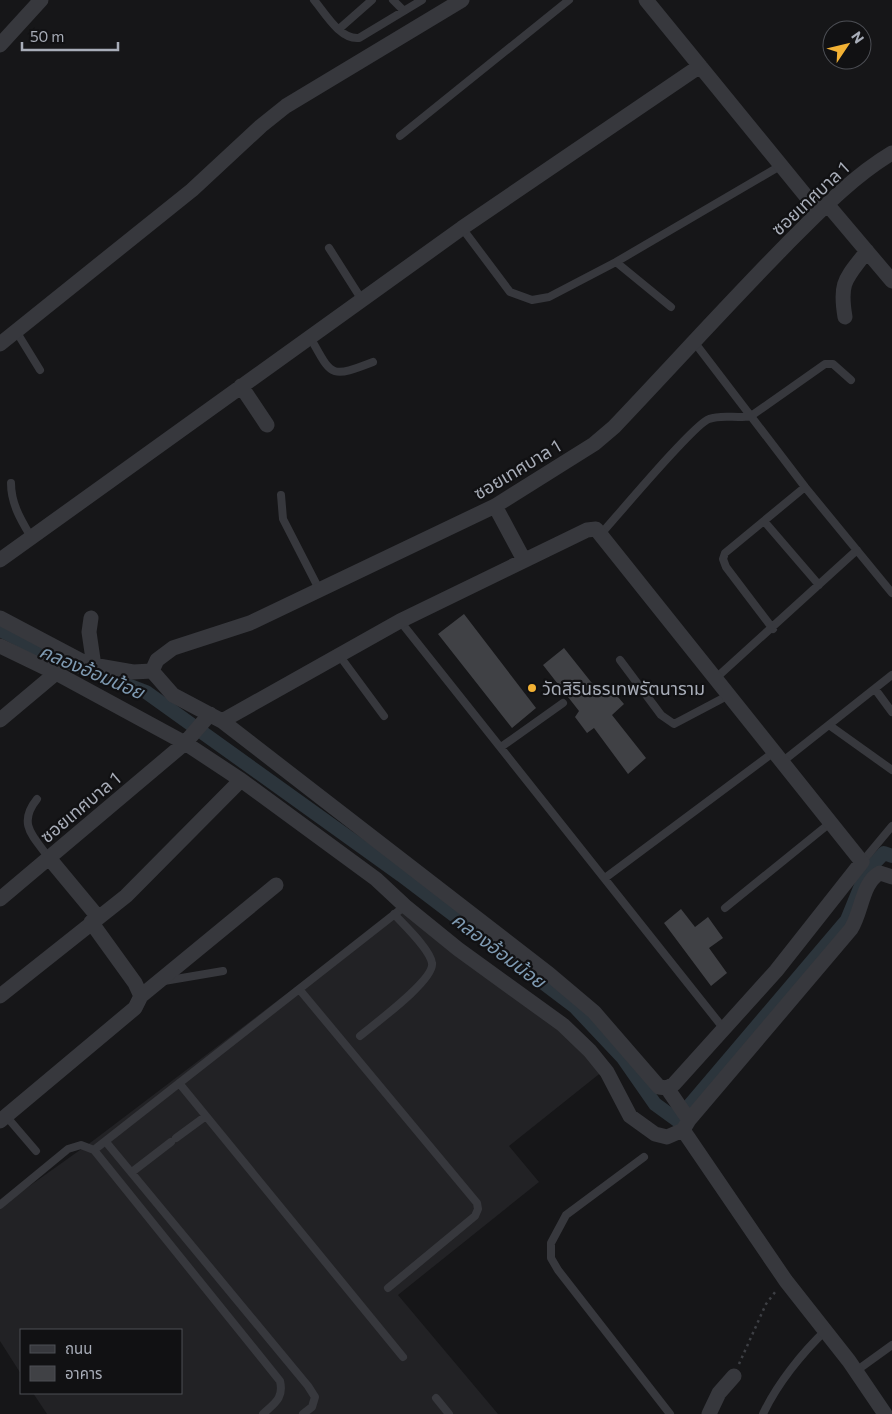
<svg xmlns="http://www.w3.org/2000/svg" width="892" height="1414" viewBox="0 0 892 1414" font-family="Commissioner,'Noto Sans Thai',sans-serif">
  <style>
    .built { fill: #222225 }
    .lines { fill: none; stroke-linecap: round; stroke-linejoin: round }
    .canal { stroke: #2c353c; stroke-width: 14 }
    .building { fill: #404145 }
    .path { stroke: #3d3f44; stroke-width: 2.5; stroke-dasharray: 2.5 4; stroke-linecap: butt }
    .lane { stroke: #37383d; stroke-width: 8 }
    .street { stroke: #37383d; stroke-width: 15 }
    .poi-dot { fill: #f2b134; stroke: #111113; stroke-width: 2 }
    .labels { text-anchor: middle; dominant-baseline: central; stroke-width: 4.5; stroke-linejoin: round; paint-order: stroke }
    .street-label { font-size: 18px; fill: #a8adb8; stroke: #111113 }
    .poi-label { font-size: 18px; fill: #a8adb8; stroke: #111113; text-anchor: start }
    .water-label { font-size: 19px; font-style: italic; fill: #7f9bb3; stroke: #111113 }
  </style>
  <rect width="100%" height="100%" fill="#161618"/>
  <path class="built" d="M398,909l210,158 -99,79 30,36 -141,113 100,119h-451l-14,-21h148v-63h-160v44l-21,-33v-134l94,-67z"/>
  <g class="lines">
    <path class="canal" d="M0,630l49,25 97,37 255,183 174,132 48,51 32,46 22,16 170,-200 20,-49 17,-18 8,3"/>
  </g>
  <path class="building" d="M464,614l72,94 -24,20 -74,-94z
    M564,648l39,49 9,-7 12,14 -12,11 34,43 -18,16 -34,-46 -7,5 -12,-16 4,-6 -36,-46z
    M681,909l14,18 13,-10 15,21 -14,10 18,25 -16,13 -47,-63z"/>
  <g class="lines">
    <path class="path" d="M739,1364l27,-60 10,-13"/>
    <path class="lane" d="M314,0c11,13 26,40 45,38l63,-38
      M393,0l11,11
      M339,29l33,-29
      M400,136l169,-136
      M462,228l48,64 22,8 17,-3 67,-35 164,-96
      M329,248l33,52
      M616,262l55,45
      M16,331l24,39
      M310,337c22,39 19,42 63,25
      M695,343l110,144 87,106
      M11,483c0,21 10,37 20,54
      M281,495l2,24 37,72
      M764,521l55,64
      M601,534c17,-19 93,-110 108,-115 13,-5 28,0 42,-3l74,-52h8l18,16
      M400,621l324,408
      M773,629l-47,-62 -3,-8 2,-6 80,-66
      M339,655l45,61
      M620,660l41,55 13,9 55,-29
      M716,678l141,-128
      M875,689l17,23
      M829,725l63,45
      M501,747l62,-44
      M782,762l110,-87
      M37,799c-20,25 -4,37 12,59
      M862,862l30,-36
      M605,878l169,-126
      M725,908l105,-85
      M164,981l59,-10
      M299,989l178,214 1,6 -3,7 -87,72
      M360,1036c14,-12 75,-56 72,-73 -2,-14 -28,-38 -38,-49
      M179,1083l224,274
      M6,1116l30,35
      M176,1138l30,-22
      M106,1142l202,244 7,11 -3,10 -9,7
      M94,1150l311,-244
      M644,1157l-78,58 -15,28v15l7,12 112,144
      M132,1172l39,-30
      M0,1205l68,-56 13,-4 13,5 186,231c4,17 -5,22 -17,33
      M856,1371l36,-26
      M436,1398l13,16
      M763,1414c14,-30 39,-61 63,-84"/>
    <path class="street" d="M646,0l173,212
      M0,45l41,-45
      M827,204l65,77
      M845,317c-6,-36 1,-38 22,-66
      M0,344l192,-154 69,-64 25,-20 176,-106
      M241,386l26,39
      M495,506l29,54
      M0,560l462,-332 238,-162
      M0,618l87,46 46,8 19,-1
      M91,618l-2,14 5,34
      M0,646l56,27 129,70 56,37 135,99 29,27 53,43 105,76 27,26 17,21 23,44 25,18 12,3 16,-7
      M0,720l56,-47
      M222,721l178,-100 187,-91 9,-1 266,333 -86,109 -102,113 -7,4 -8,-1 -65,-75 -45,-38 -327,-253 -49,-26 -21,-24 5,-11 16,-12 77,-25 245,-117 99,-62 20,-17c58,-61 114,-123 172,-182 33,-33 66,-68 106,-92
      M49,858l49,59
      M0,899l185,-156 25,-29
      M0,996l126,-100 115,-116
      M141,996l135,-111
      M667,1088l22,32
      M0,1121l135,-113 6,-12 -6,-13 -44,-61
      M709,1414l10,-21 15,-17
      M885,1414l-36,-53 -63,-80 -103,-151 6,-10 162,-191c11,-17 11,-47 29,-56l12,4"/>
  </g>
  <circle class="poi-dot" cx="532" cy="688" r="5"/>
  <g class="labels">
    <g class="street-label">
      <text transform="translate(810 198) rotate(-43)">ซอยเทศบาล 1</text>
      <text transform="translate(517 469) rotate(-31)">ซอยเทศบาล 1</text>
      <text transform="translate(80 807) rotate(-40)">ซอยเทศบาล 1</text>
    </g>
    <g class="poi-label">
      <text x="542" y="688">วัดสิรินธรเทพรัตนาราม</text>
    </g>
    <g class="water-label">
      <text transform="translate(92 671) rotate(23)">คลองอ้อมน้อย</text>
      <text transform="translate(499 950) rotate(37)">คลองอ้อมน้อย</text>
    </g>
  </g>
  <rect x="20" y="1329" width="162" height="65" fill="#111113" stroke="#4d4f55"/>
  <rect x="30" y="1345" width="25" height="8" fill="#37383d" stroke="#4d4f55"/>
  <text x="65" y="1354" font-size="15" fill="#a8adb8">ถนน</text>
  <rect x="30" y="1366" width="25" height="15" fill="#404145" stroke="#4d4f55"/>
  <text x="65" y="1379" font-size="15" fill="#a8adb8">อาคาร</text>
  <g transform="translate(847 45) rotate(55)"><circle r="24" fill="#111113" stroke="#4d4f55"/>
  <path d="M0-4L9 19L0 12L-9 19Z" fill="#f2b134"/>
  <text y="-8" font-size="14" font-weight="bold" text-anchor="middle" fill="#a8adb8">N</text>
  </g>
  <path d="M22 42v8h96v-8" fill="none" stroke="#a8adb8" stroke-width="2.5"/>
  <text x="30" y="42" font-size="15" fill="#a8adb8" stroke="#111113" stroke-width="4" paint-order="stroke">50 m</text>
</svg>
